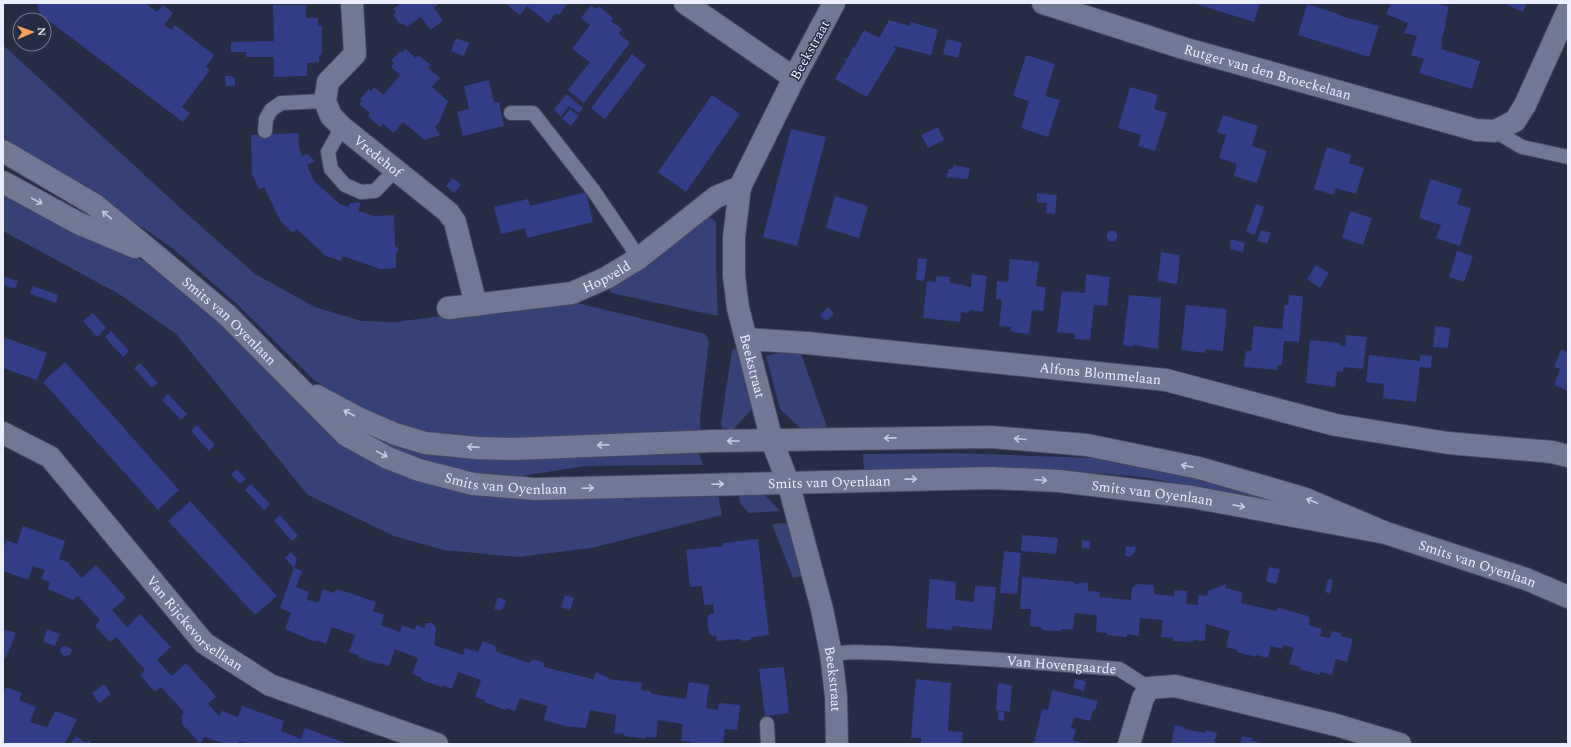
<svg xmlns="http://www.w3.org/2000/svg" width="1571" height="747" viewBox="0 0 1571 747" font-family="Spectral,serif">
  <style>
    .green { fill: #364175 }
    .building { fill: #313d87 }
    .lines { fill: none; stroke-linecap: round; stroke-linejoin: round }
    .service-casing { stroke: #44485c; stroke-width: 16 }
    .minor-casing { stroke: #44485c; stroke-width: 24 }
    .secondary-casing { stroke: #44485c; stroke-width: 24 }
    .service { stroke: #707893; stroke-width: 14 }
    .minor { stroke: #707893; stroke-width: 22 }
    .secondary { stroke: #707893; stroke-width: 22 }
    .oneway { stroke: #c5cbde }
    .labels { text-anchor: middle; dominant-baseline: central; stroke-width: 3; stroke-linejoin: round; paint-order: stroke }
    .street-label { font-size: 14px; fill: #eaeefe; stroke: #262c43 }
  </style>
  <rect width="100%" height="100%" fill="#262c43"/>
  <path class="green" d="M3,45l184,169 68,60 60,33 47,14 33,1 55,-7 123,-13 132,32 4,7 -9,76 1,19 -224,6 -52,-7 -65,-24 -47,-32 -76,-75 -66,-57 -50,-34 -118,-72z
    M3,188l150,78 246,206 318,18 5,25 -131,33 -72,9 -75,-7 -50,-14 -86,-41 -132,-161 -57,-40 -116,-63z
    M707,215l9,7v45l2,49 -107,-23 -1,-4 48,-31z
    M737,347l16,56 -1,6 -21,23h-8l-2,-9 11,-73z
    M799,348l28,79 -3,2 -21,2 -23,-22 -14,-53z
    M361,428l44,14 292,6 6,17 -117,1 -77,12h-16l-35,-8 -63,-21 -34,-16z
    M954,453l167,6 168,41 -5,6 -134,-28 -54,-5 -78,-4 -154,1 -1,-16z
    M759,488l21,23 -31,2 -9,-10 -2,-12z
    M786,523l2,2 15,51 -10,2 -21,-54z"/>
  <path class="building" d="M37,3h108l12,9 6,-7 10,8 -9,12 7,5 4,-5 39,30 -8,12 4,3 -28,37 8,6 -7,9 -143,-108z
    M401,3h39l-6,5 9,13 -13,9 -9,-13 -15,10 -3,-4 -2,2 -8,-10 3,-2 -3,-4z
    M505,3h63l-9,12 -3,-2 -8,10 -21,-17 -7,9z
    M1193,3h67l-6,19z
    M1391,3h45l13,4 -4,16 1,1 -5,17 1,1 -1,7 39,12 -8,28 -53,-16 5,-14 -13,-4 6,-19 -13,-3 4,-10 -22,-9z
    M1503,3h24l-4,9z
    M1307,4l34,11v1l13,4v-1l25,7 -10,31 -71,-22z
    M273,5h33v13h12v8l4,-1v30h-3v7l-12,1v13l-33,1v-20h-28v-5h-15v-10l43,-1z
    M591,5l5,4 3,-3 14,12 -2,3 11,8 -3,5 10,8v2l-45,59 -16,-13 22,-28 -18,-13 18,-24 -9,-7z
    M889,20l21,6 1,-4 27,8 -7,25 -36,-9 -1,2 2,1 -29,48 -32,-18 11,-18 -2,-1 1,-2 2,1 5,-9 -1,-1 1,-2 2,1 10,-18 15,8z
    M456,38l13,5 -5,13 -13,-5z
    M947,39l15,4 -4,15 -15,-4z
    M405,49l11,9 2,-3 13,10 -3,3 12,10 -8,9 16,14 -9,22 -4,3 5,9 -15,5 -22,-18 -9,11 -11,-9 -3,3 -12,-11 2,-3 -11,-9 3,-4 -2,-1 9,-10 2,2 3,-4 9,8 9,-10 8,-10 -9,-8 3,-4 -3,-2 9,-10 2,2z
    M632,54l14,11 -41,54 -14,-11z
    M1026,55l29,9 -10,32 15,4 -12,37 -27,-9 8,-27 -16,-5z
    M225,76h6l4,3v7h-9z
    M489,80l5,23 5,-1 5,24 -41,10 -6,-24 12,-3 -5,-23z
    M1130,87l28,8 -4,14 13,4 -12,38 -17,-5 3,-11 -23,-7z
    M566,94l17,14 -4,5 -10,-7 -8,10 -7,-6z
    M712,95l28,19 -54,78 -28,-20z
    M570,109l9,7 -8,10 -9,-7z
    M1223,115l35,11 -6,20 15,5 -10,32 -23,-7 3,-12 -18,-6 7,-23 -9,-3z
    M938,127l6,13 -16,8 -7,-13z
    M791,129l35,8 -29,109 -34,-9z
    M298,133l1,15 3,8 5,-2 8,7 -8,4 7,16 26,23 8,3 2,-4 11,-1 -3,9 16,5 20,-1 1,31 4,3 -3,4v15l-16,1 -37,-13 -2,5 -15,-5 -29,-27 -4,4 -12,-11 -17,-35 -5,2 -7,-15 -1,-39z
    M1327,147l24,8 -2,8 15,5 -8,26 -20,-6 -2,7 -20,-6z
    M953,165l17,3 -2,11 -20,-2v1h-2l1,-5h1l1,-4h4z
    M453,178l8,7 -7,8 -8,-7z
    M1430,179l32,10 -5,15 14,4 -11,38 -24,-8 5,-13 -22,-7z
    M586,192l7,30 -66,16 -2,-10 -24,6 -7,-27 34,-8 2,7z
    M1037,193l20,2 -2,19 -9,-1 1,-10 -10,-1z
    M835,196l33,10 -9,32 -33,-10z
    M1256,204l8,3 -9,28 -9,-3z
    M1350,211l22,7 -9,27 -21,-7z
    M1261,230l10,3 -4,11 -10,-3z
    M1106.5 236a5.5 5.5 0 1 1 11 0a5.5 5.5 0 1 1-11 0Z
    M1231,239l14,4 -2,9 -13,-3z
    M1457,251l16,5 -9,26 -15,-5z
    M1161,252l19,3 -3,29 -19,-3z
    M918,258l9,1 -3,22 -8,-1z
    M1010,259l29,3 -3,24 10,1 -3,24 -11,-1 -3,24 -17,-2 1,-1h-3l1,-4 -12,-1 3,-26 -6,-1 1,-18 11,1z
    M1316,265l13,8 -9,15 -13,-9z
    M972,274l15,2 -4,36 -14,-2v3l-8,-1 -1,10 -37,-4 4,-37 9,1v-6l14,1v6l14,2v1l7,1z
    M1086,274l24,3 -3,29 -13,-1 -4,35 -15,-1v-5l-18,-2 5,-41 23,2z
    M3,276l15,5 -3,8 -12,-4z
    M33,286l25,9 -2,8 -26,-9z
    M1129,295l32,3 -3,51 -25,-4v2l-10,-2z
    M1289,295l14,1 -4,46 -15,-1 -2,24h-4l-1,5 -33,-3 2,-16h5l3,-25 28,3 3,-24h3z
    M1186,305l41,4 -4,42 -17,-2 -1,4 -24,-3z
    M828,307l6,7 -8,7 -6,-6z
    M93,313l13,15 -9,9 -14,-16z
    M1435,326l15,2 -2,20 -15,-1z
    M111,331l18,20 -6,6 -18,-20z
    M1346,335l21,2 -4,32 -20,-2v5l-6,-1 -2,16 -29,-4 4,-43 30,3v3h5z
    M3,337l44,16 -10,27 -34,-12z
    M1561,349l7,3v39l-14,-6 6,-16 -6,-2z
    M1369,355l51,6v-6l12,1 -1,12 -11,-1 -4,35 -33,-4 1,-14 -18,-2z
    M65,362l114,128 -21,20 -115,-128z
    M140,363l18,20 -6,5 -18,-20z
    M168,394l19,20 -6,6 -19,-20z
    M197,425l18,20 -6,6 -18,-20z
    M237,469l9,10 -6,5 -9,-10z
    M251,484l19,20 -6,6 -19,-20z
    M190,501l87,95 -22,19 -87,-94z
    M280,515l18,21 -6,5 -18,-20z
    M23,526l42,15 -6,18 11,4 -1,1 13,14 14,-13 30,33 -14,12 15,17 13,-13 31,33 -14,13 15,16 14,-13 30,33 -8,8 11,12 4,-6 1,2 14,5 4,-11 42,15 -3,10 20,8 4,-11 44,16h-101l-9,-3 -1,3h-13l-20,-7 -5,7 -18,-20v-10l2,-2 -23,-25 -6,5 -8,-9 -7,-8 5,-5 -29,-33 -6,5 -15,-16 5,-6 -22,-24 -5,4 -25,-11 2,-7 -9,-3 4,-9 -12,-4 -5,14 -25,-9v-22l3,-9 11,4z
    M1022,535l36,3 -2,16 -35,-3z
    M758,539l11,96 -16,2 -3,3 -7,1 -4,-2 -22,2 -1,-6 -4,1 -3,-3 -2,-15 3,-4h4l-1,-10 -9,1 -2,-19 -12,1 -4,-37 37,-4v-3z
    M1082,540l8,1v8l-8,-1z
    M1126,546l10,1 -1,5 -5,5 -5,-1z
    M1004,551l17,2 -4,41 -17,-1z
    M291,552l6,7 -3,9 -9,-10z
    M1269,567l11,2 -4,15 -10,-3z
    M294,568l8,3 -6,16 13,5 -3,7 12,4 5,-14 11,4 2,-3h5l35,12 -3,9 11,4 -3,10 19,7 2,-7 13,5 1,-5 8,3 2,-5h6l4,5 -2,17 29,10 2,-7 13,4 5,-11 12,5 2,6 32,11 4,-4 11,4v4l49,12 3,-7 13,6 -1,1 34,4 -1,7 9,1 2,3 34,5 3,-17 20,3 -3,23 12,2 1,-7 21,2 -3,25 -12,-1 -2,15h-33l1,-2 -10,-1 2,-17 -25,-4 -2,18 -10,-1v2l-22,-3v-2l-10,-1 2,-18 -26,-5 -4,18 -21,-2 -21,-6 3,-14 -27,-8 -5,13 -9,-3 -1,2 -21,-8 1,-2 -10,-3 6,-17 -23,-8 -6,17 -9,-4 -1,2 -21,-7 1,-2 -10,-4 6,-16 -23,-9 -6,17 -10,-3v1l-21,-7 1,-2 -10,-3 6,-17 -23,-8 -6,17 -10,-4 -1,2 -30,-13 6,-16 -11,-5z
    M1022,577l52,5 3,3 4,-3 7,1v8l12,1 -1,5 21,2 11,1 1,-12 5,-4 17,1v9l20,2 1,-6 12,1 -1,13 12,1v-10l9,1 1,-5 18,-7 -1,4 17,4 -1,11 34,8 4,-3 29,8 2,4 -1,5 13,4 -2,7 10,2 2,-7 9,2v3l12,3 -6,23 -11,-3 -4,16 -12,-3v3l-20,-6 1,-2 -12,-3 5,-16 -11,-3 -1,4 -11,-3 -3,12 -12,-3v2l-19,-5v-2l-11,-3 4,-16 -24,-7 -1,17 -12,-1v2l-20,-1v-3l-12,-1 2,-17 -23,-2 -1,18 -12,-2v3l-20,-2v-2l-11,-1 1,-17 -22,-2 -2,17 -12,-1v2l-19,-1 -1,-3 -11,-1 1,-17h-11z
    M930,579l26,3 -1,18 19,2 1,-16 21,1 -4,43 -40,-4v4l-26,-2z
    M1328,579l5,1 -3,14 -5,-2z
    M565,595l9,3 -4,12 -9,-3z
    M498,597l8,3 -3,9 -4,1 -5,-1z
    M3,629l13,4 -10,25 -3,-1z
    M47,629l13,5 -5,12 -12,-4z
    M67,646l5,4 -2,5 -6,1 -4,-4 1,-5z
    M784,667l5,46 -24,3 -6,-47z
    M916,679l35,4 -3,48 15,1 -1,12h-41v-6h-10z
    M1075,679l11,2 -2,10 -11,-3z
    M998,683l14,2 -2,27 -14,-2z
    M104,684l7,10 -12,9 -7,-10z
    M6,687l16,6 -3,7 17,7 -6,15 17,5 8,-16 22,8 -12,25h-62v-50z
    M1052,690l46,11 -3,9h-2l-3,11 -16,-4 -3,11 5,1 -3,11 14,4h-53l8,-35 6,1z
    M998,711l6,1v9l-6,-1z
    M1175,725l9,2v2l21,4 1,-3 11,3 -3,11h-43z
    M76,736l10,7 2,-3 5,4h-23z
    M1242,736l10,2 -1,2 14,4h-25z"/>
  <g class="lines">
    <defs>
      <g id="service">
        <path d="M511,113h22l60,77 46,68"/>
        <path d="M342,127l-14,25 3,17 14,16 16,7 14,-1 20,-21"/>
        <path d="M265,131l1,-12 5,-9 10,-7 44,-2"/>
        <path d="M1495,131l27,16 46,10"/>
        <path id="s1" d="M831,654l22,-2 35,1 114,7 117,9 30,19"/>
        <path d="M767,724l1,20"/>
      </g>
      <g id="minor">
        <path id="s2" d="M352,3l3,51 -27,28 -3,19 6,15 11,11 106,85 7,10 21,83"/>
        <path d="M685,3l109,75"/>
        <path id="s3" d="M834,3l-40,75 -54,109 -6,50v39l4,32 34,133 16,41 34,127 9,45 5,42 1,48"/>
        <path id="s4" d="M1043,3l140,45 293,82 19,1 20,-10 10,-16 43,-95"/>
        <path id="s5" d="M448,308l124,-15 34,-15 33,-20 77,-61 24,-10"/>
        <path id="s6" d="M746,339l61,4 359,37 170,45 112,18 104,9 16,4"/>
        <path id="s7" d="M3,433l47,24 154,186 66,42 167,59"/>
        <path d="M1129,744l14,-46 6,-10 26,-2 161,39 64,19"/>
      </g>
      <g id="secondary">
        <path id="s8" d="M3,151l92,54 64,53 68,57 119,120 42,23 31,12 54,14 62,5 456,-11 68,3 133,16 194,36"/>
        <path d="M3,182l75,41 57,24"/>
        <path id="s9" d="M317,396l41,22 37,16 30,9 52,5 36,1 200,-8 278,-4 96,8 112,23 104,30 83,35 140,46 42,18"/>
      </g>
    </defs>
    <use href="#service" class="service-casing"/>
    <use href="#minor" class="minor-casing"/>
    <use href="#secondary" class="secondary-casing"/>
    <use href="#service" class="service"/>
    <use href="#minor" class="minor"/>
    <use href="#secondary" class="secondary"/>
  </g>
  <defs><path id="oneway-shaft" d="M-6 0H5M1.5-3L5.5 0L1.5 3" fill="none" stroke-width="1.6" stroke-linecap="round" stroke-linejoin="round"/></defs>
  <g class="oneway">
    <use href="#oneway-shaft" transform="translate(37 201) rotate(28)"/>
    <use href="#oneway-shaft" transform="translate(107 215) rotate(-140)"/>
    <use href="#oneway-shaft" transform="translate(349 413) rotate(-152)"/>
    <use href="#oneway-shaft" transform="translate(890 438) rotate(179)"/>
    <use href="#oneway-shaft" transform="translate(1020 439) rotate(-175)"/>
    <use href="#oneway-shaft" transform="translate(733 441) rotate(-180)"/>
    <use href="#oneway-shaft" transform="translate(603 445) rotate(178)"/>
    <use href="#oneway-shaft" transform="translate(473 447) rotate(-176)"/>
    <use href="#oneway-shaft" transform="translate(382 454) rotate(28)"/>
    <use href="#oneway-shaft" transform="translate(1187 466) rotate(-168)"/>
    <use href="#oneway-shaft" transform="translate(911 479) rotate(-1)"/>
    <use href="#oneway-shaft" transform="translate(1041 480) rotate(3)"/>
    <use href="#oneway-shaft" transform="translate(718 484) rotate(-2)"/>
    <use href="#oneway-shaft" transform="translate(588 488) rotate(-2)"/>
    <use href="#oneway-shaft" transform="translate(1312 501) rotate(-157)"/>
    <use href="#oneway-shaft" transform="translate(1239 506) rotate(11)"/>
  </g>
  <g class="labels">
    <g class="street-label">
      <text transform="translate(810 50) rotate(-61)">Beekstraat</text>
      <text stroke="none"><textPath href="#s4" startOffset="235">Rutger van den Broeckelaan</textPath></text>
      <text stroke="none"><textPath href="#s2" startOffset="187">Vredehof</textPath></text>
      <text stroke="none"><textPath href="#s5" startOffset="163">Hopveld</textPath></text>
      <text stroke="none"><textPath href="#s8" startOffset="284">Smits van Oyenlaan</textPath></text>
      <text stroke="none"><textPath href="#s3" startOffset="388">Beekstraat</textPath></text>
      <text stroke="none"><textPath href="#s6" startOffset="356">Alfons Blommelaan</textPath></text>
      <text stroke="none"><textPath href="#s8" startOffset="941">Smits van Oyenlaan</textPath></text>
      <text stroke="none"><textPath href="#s8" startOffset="617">Smits van Oyenlaan</textPath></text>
      <text stroke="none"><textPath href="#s8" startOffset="1265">Smits van Oyenlaan</textPath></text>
      <text stroke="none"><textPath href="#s9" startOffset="1190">Smits van Oyenlaan</textPath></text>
      <text stroke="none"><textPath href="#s7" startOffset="274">Van Rijckevorsellaan</textPath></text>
      <text stroke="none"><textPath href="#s1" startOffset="231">Van Hovengaarde</textPath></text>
      <text stroke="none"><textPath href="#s3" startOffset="712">Beekstraat</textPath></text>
    </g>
  </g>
  <rect width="1571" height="747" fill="none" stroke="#eaeefe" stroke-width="8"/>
  <g transform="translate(32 32) rotate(88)"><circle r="19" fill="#262c43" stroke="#747a8e"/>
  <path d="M0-3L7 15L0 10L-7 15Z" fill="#fd9c56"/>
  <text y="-6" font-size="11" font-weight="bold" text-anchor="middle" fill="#eaeefe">N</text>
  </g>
</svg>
